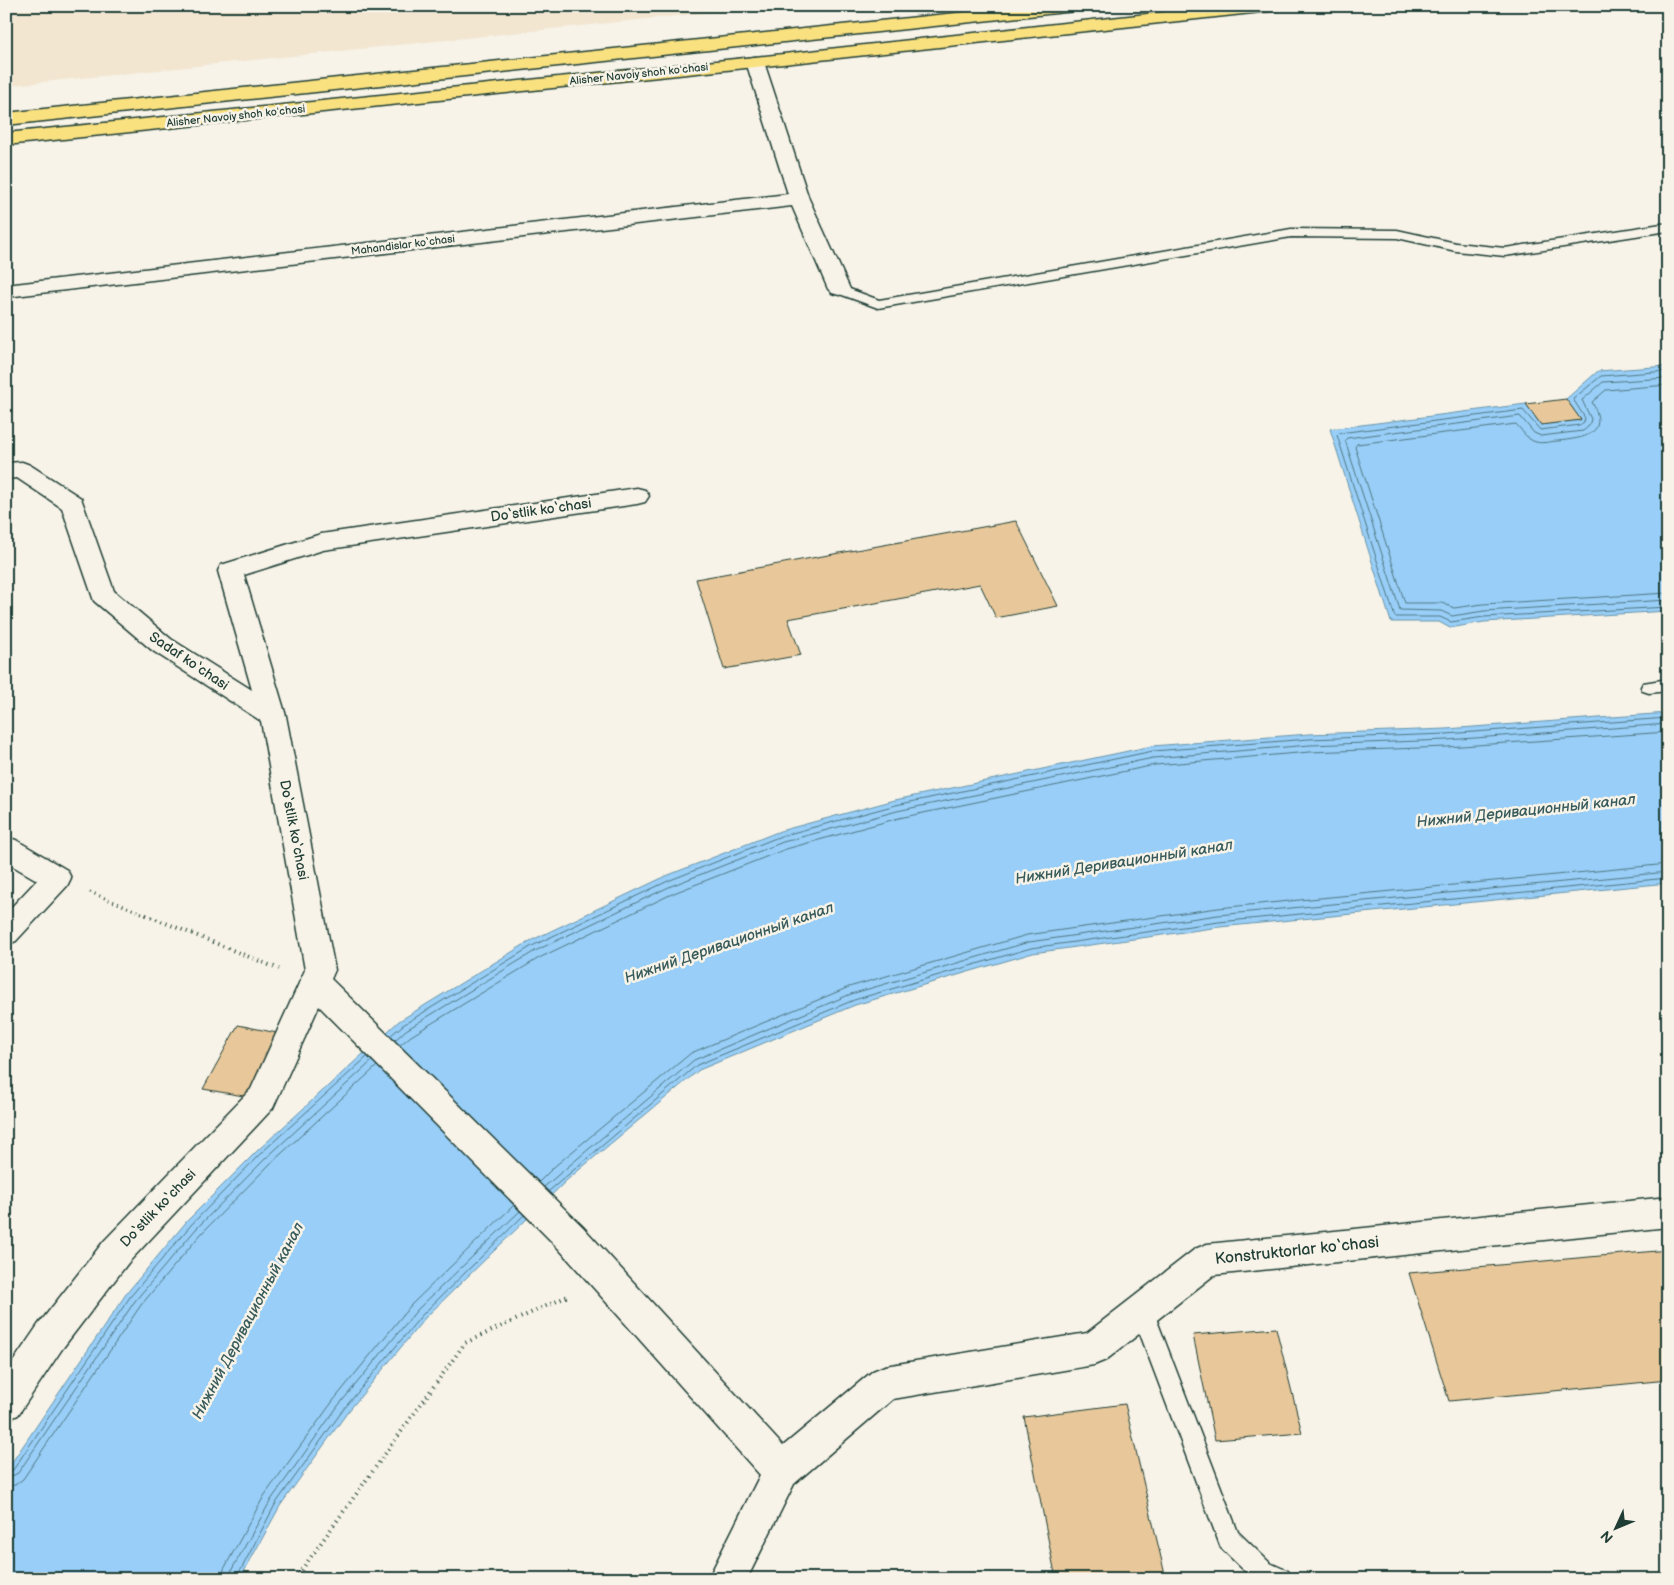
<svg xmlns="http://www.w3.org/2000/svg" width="1674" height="1585" viewBox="0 0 1674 1585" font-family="'Balsamiq Sans',sans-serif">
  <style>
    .built { fill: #f2e6d1 }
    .water { fill: #98cef7; stroke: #6894a9 }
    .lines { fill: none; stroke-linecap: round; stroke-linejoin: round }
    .shore { stroke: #4f7782; stroke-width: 1 }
    .building { fill: #e8c89a; stroke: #1f3d34 }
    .lane-casing { stroke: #1f3d34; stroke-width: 3 }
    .street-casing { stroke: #1f3d34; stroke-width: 3 }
    .primary-casing { stroke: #1f3d34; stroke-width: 3 }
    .path-far1 { stroke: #1f3d34; stroke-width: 3; stroke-dasharray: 1 4; stroke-linecap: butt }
    .path { stroke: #1f3d34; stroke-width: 4; stroke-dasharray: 1 4.5; stroke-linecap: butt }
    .lane { fill: #f7f3e8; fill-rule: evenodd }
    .street { fill: #f7f3e8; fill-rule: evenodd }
    .primary { fill: #fae180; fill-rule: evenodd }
    .labels { text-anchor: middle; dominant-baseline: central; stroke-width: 5; stroke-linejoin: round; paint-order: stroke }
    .far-street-label { font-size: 11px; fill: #1f3d34; stroke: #f7f3e8 }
    .street-label { font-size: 14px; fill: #1f3d34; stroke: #f7f3e8 }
    .water-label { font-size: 15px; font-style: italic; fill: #375a5b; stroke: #f7f3e8 }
    .near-street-label { font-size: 16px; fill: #1f3d34; stroke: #f7f3e8 }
  </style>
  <rect width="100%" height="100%" fill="#f7f3e8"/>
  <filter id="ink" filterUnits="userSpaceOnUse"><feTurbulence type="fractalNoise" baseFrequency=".02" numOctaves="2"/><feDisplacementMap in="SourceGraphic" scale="10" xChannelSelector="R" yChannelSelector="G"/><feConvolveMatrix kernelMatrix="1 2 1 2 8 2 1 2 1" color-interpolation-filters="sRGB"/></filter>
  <g filter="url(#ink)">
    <path class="built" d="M6,6h766l-766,80z"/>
    <path class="water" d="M1668,366v245l-184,11 -34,6 -11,-6h-48l-61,-193 196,-25 54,16 -14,-21 32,-28z
      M1668,713v170l-448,44 -187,26 -178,52 -156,65 -132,110 -142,138 -78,95 -67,93 -40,73h-234v-108l120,-177 61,-73 70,-70 142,-130 131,-80 136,-65 114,-45 115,-31 257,-54 157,-12 137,-5z"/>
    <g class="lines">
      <path class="shore" d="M1668,371l-67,5 -28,23 12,19 -1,4 -4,3 -40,5 -17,-20 -184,23 -2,2 58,182h45l11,5 33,-5 184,-10
        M1668,378l-65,4 -21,18 9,19 -2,7 -6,5 -42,5 -7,-3 -14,-17 -173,22 -2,2 55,170 41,1 11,5 32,-5 184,-11
        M1668,385l-62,5 -14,12c18,33 -8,36 -34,39 -6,0 -16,3 -22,1 -9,-2 -14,-12 -20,-18l-159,20 -2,3 50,156h37l12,5 29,-4 185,-11
        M390,1036l13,-11 129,-79 136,-65 113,-45 115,-31 257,-54 156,-12 137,-5 222,-16
        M395,1040l11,-10 129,-79 136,-65 112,-44 114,-31 256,-53 157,-13 137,-5 221,-16
        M400,1045l11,-9 128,-78 135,-65 112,-44 113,-31 256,-53 155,-13 137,-5 221,-15
        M539,1182l16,-16 136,-113 158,-66 178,-52 191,-27 450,-44
        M544,1187l150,-127 157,-66 178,-52 189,-27 450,-43
        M549,1191l148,-126 157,-65 177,-52 188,-26 449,-44
        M6,1472l7,-2 117,-173 61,-72 69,-71 107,-97
        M6,1479l12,-6 117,-172 61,-72 69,-70 107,-98
        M6,1486l9,-1 8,-6 118,-174 60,-71 69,-70 107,-98
        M222,1579l2,-10 40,-73 69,-95 78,-96 103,-100
        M230,1579l1,-8 40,-71 67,-94 79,-96 103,-99
        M236,1579l40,-76 67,-93 79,-95 102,-100"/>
    </g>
    <path class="building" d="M1566,399l15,21 -40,5 -15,-21z
      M1016,521l42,85 -62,12 -16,-34 -192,35 13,36 -77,14 -28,-90z
      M238,1025l49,10 -32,63 -52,-9z
      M1668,1250v130l-219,21 -40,-128z
      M1276,1328l26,105 -87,7 -22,-105z
      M1125,1404l41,175h-110l-32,-162z"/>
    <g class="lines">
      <defs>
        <path id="lane" d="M1668,223v8l-163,25 -49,-5 -59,-13 -106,-1 -413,71 -44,-16 -2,-3 7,-4 40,15 412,-71 106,1 59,13 49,5z
          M1668,679v12l-19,2 -6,-2 -2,-4 2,-4z
          M1142,1300l8,3 3,7 85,222 32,31 18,8 4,8h-39l-32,-31 -90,-238 3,-7z"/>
        <path id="street" d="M755,57l6,1 3,4 45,137 41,90 -4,4 -7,2 -7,-2 -4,-4 -36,-83 -786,91v-12l782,-91 -42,-132 3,-4z
          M22,462l8,3 51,33 33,93 57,48 81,51 -34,-119 3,-6 100,-31 316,-46 8,2 4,6 -4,6 -8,2 -314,46 -79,25 42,141 49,254 -4,9 252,248 200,219 90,-75 12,-5 202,-33 108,-84 12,-5 461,-47v30l-454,48 -108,85 -12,5 -201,34 -99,85 -47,95h-39l52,-104 -201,-226 -240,-243 -46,102 -145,155 -66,86 -44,66 -12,5v-48l32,-47 66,-84 147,-152 54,-119 -44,-249 -108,-70 -59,-50 -32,-93 -45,-30 -11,1v-16z
          M6,837l10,3 51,30 4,8 -4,8 -51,55 -10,4v-32l31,-33 -31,-18z"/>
        <path id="primary" d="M1023,6h61l-3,4 -6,1 -1069,114v-12z
          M1220,6h60l-3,4 -6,1 -516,56 -749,78v-12l749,-76z"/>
      </defs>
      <use href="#lane" class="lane-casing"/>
      <use href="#street" class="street-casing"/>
      <use href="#primary" class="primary-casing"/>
      <path class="path-far1" d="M90,892l59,24"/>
      <path class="path" d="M146,915l133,54
        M295,1579l170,-236 103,-47"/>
      <use href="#lane" class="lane"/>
      <use href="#street" class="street"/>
      <use href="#primary" class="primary"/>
    </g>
  </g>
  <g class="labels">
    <g class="far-street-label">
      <text transform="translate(639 74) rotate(-6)">Alisher Navoiy shoh koʻchasi</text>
      <text transform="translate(236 116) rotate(-6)">Alisher Navoiy shoh koʻchasi</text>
      <text transform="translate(403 245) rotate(-7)">Mahandislar ko‘chasi</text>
    </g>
    <g class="street-label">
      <text transform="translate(541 510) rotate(-8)">Do‘stlik ko‘chasi</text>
      <text transform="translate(189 661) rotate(34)">Sadaf ko‘chasi</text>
      <text transform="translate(294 830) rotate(79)">Do‘stlik ko‘chasi</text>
      <text transform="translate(158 1208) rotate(-46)">Do‘stlik ko‘chasi</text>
    </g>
    <g class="water-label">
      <text transform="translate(1526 811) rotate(-6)">Нижний Деривационный канал</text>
      <text transform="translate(1124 862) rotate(-9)">Нижний Деривационный канал</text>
      <text transform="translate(729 943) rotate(-19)">Нижний Деривационный канал</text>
      <text transform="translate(248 1321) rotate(-62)">Нижний Деривационный канал</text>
    </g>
    <g class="near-street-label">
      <text transform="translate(1297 1251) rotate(-6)">Konstruktorlar ko‘chasi</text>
    </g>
  </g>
  <rect width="1674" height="1585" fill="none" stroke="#f7f3e8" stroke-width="25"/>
  <rect x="12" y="12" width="1649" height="1560" fill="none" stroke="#1f3d34" stroke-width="2" filter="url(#ink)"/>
  <g transform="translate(1616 1528) rotate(226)" stroke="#f7f3e8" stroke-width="4" paint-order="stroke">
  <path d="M0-4L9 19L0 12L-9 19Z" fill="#1f3d34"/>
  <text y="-8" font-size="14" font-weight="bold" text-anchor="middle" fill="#1f3d34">N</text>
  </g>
</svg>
